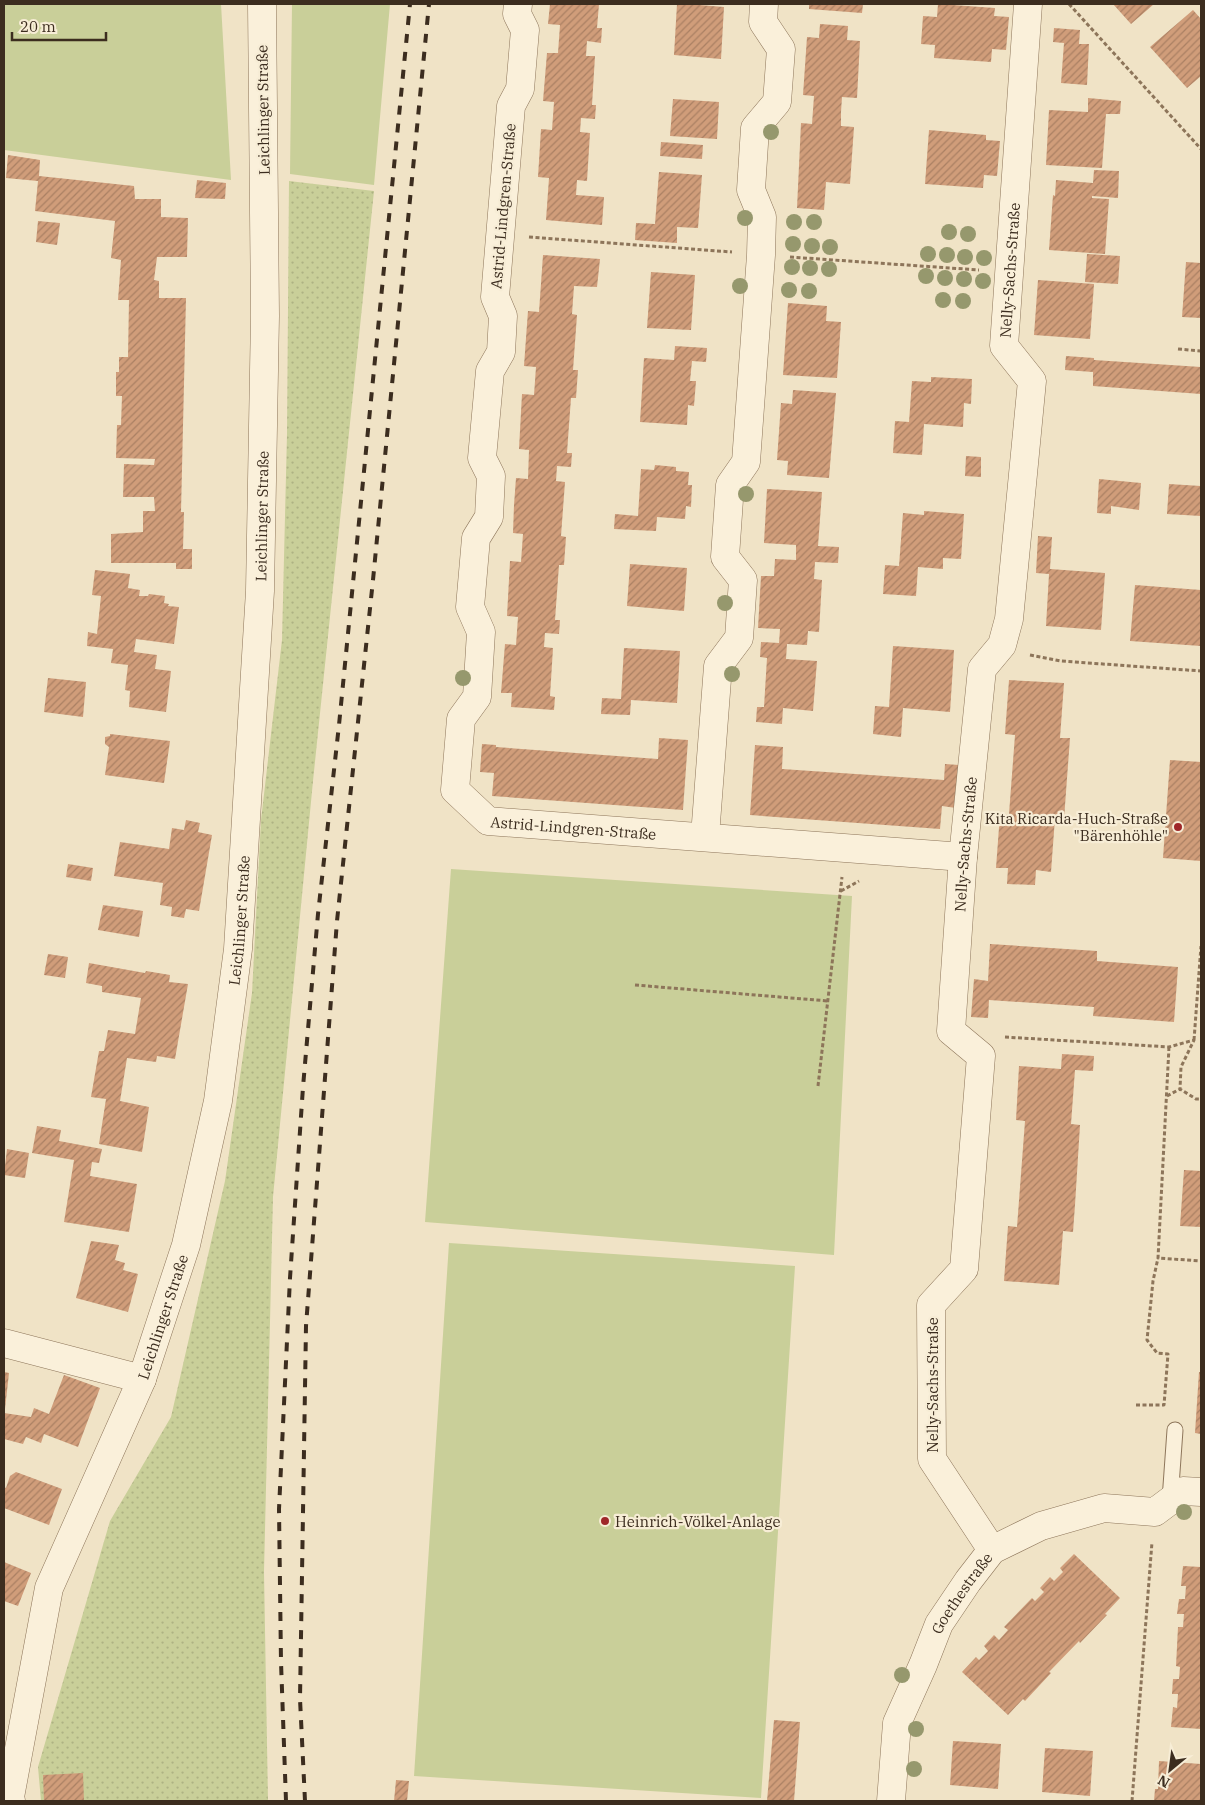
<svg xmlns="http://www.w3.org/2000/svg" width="1205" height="1805" viewBox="0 0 1205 1805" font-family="'IBM Plex Serif',serif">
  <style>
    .green { fill: #c9cf99 }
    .garden { fill: url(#garden-dots) }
    .building { fill: url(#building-hatch) }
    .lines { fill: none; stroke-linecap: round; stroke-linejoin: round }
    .lane-casing { stroke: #8d755a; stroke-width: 17 }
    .street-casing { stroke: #8d755a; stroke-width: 29 }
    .path { stroke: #8d755a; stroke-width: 3; stroke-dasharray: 4 2.5; stroke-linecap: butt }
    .lane { stroke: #faf0da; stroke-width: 15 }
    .street { stroke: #faf0da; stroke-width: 28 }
    .rail { stroke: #3c2d1f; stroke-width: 4; stroke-dasharray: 9 9; stroke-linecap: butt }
    .tree { fill: #96986d }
    .poi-dot { fill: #9f2729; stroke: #f7edd6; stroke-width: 2 }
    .labels { text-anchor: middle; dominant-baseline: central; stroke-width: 4.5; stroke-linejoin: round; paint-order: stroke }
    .street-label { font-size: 15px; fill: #3c2d1f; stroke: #f7edd6 }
    .poi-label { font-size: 15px; fill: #3c2d1f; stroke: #f7edd6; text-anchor: end }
  </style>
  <defs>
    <pattern id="garden-dots" width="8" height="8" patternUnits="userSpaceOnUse" patternTransform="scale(1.25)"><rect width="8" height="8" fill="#c9cf99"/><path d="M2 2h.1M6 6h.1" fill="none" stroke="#aeb283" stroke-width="1.8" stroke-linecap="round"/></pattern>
    <pattern id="building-hatch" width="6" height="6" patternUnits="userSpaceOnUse" patternTransform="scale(1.25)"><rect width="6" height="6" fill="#d09d7a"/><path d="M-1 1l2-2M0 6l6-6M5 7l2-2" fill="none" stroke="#aa8063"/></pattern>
  </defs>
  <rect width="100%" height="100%" fill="#f0e3c6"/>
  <path class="green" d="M4,4h217l10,176 -227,-30z
    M292,4h98l-16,181 -84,-11z
    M451,869l401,27 -18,359 -409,-33z
    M449,1243l346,23 -34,532 -347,-22z"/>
  <path class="garden" d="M289,181l85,10 -61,590 -40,416 -9,375 4,229h-227l-3,-34 72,-246 61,-104 54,-236 27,-188 9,-173 21,-180 5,-206z"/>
  <path class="building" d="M550,4h49l-2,24h5l-1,15 -14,-2 -1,15h9l-3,49h4l-1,14 -14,-1 -1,14 10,1 -3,48 -10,-1 -1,15 28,2 -2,28 -56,-5 3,-42 -11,-1 3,-48 11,1 2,-28 -11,-1 4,-48h11l2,-28 -12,-1z
    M677,4h22v1l25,2 -3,52 -47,-4z
    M809,4h54l-1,9 -53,-4z
    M938,4l57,4 -1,8 15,1 -3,33 -14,-1 -1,13 -57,-4 1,-13 -14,-1 2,-28 14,1z
    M1113,4h41l-23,20z
    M1193,10l8,9v57l-14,12 -37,-41z
    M820,24l28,2 -1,14 13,1 -3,57 -15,-1 -1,15v14l13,1 -4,57 -24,-2 -2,28 -27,-2 4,-85 11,1 2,-28 -11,-1 4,-58 12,1z
    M1054,28l26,2 -1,14h10l-2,41 -26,-2 3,-40 -11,-1z
    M1088,98l33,3 -1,13h-14l-4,54 -56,-3 3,-55 39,2z
    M673,99l46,3 -2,37 -47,-3z
    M929,130l57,5v5l14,1 -3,35 -13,-1 -1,13 -58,-4z
    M661,142l42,3 -1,14 -42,-3z
    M8,155l32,5 -1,16 95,10 1,13h26v18l27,1 -1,39h-30l-3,23 5,1v17h27l-5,214h3l-1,37h9v20h-16v-6h-65v-29l32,-2v-21h12l-1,-14h-31l1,-33 30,1 1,-6 -39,-1 1,-33h4l1,-29h-6v-24h3v-15h9l1,-57h-11l3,-40 -10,-2 4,-37 -80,-10 3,-30 -32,-3z
    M1094,170l25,1 -1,27 -26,-2v2l17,1 -4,55 -56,-4 4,-55 2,1 1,-16 37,3z
    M659,172l43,3 -4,53 -21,-1v16l-42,-3 1,-17 19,1z
    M197,180l29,3 -1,16 -30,-1z
    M38,221l22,2 -3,22 -21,-3z
    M1087,254l33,2 -2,28 -33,-2z
    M543,255l57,4 -3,28 -23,-1 -2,28 5,1 -4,55h5l-2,28h-5l-2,27 -2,28h5l-1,14 -14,-1 -1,15 9,1 -4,54 5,1 -2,28h-5l-4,55h5l-1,14 -14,-1 -1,14 9,1 -3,48 5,1 -1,13 -43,-3 1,-14h-11l4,-49 11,1 2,-28 -11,-1 3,-55 11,1 2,-28 -10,-1 1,-28 2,-27 12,1 1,-29 -10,-1 3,-55 12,1 2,-28 -12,-1 2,-28 2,-27 11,1z
    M1186,262l15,1v55l-19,-1z
    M651,272l44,3 -4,55 -44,-2z
    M1038,280l56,4 -4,55 -56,-4z
    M788,303l39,3 -1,15 15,1 -4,56 -54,-3z
    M675,346l32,2 -1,14 -14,-1 -2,20h6l-2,25 -6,-1 -1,20 -47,-3 4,-64 30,2z
    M1066,356l28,2v2l107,7v27l-108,-8v-14l-28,-2z
    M931,377l41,2 -1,25 -7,-1 -1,24 -39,-3 -2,31 -29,-2 2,-32 14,1 3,-41 19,1z
    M793,390l43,3 -7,85 -42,-3 1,-14 -11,-1 4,-57 11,1z
    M966,456l15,1v20l-16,-1z
    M655,465l21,2v4l13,1 -1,13h4l-1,22 -5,-1 -1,13 -28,-2 -1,14 -42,-2 1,-15 23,2 3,-47 13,1z
    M1099,479l42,4 -2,27 -28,-4v8l-14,-1z
    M1169,484l32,2v30l-34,-2z
    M767,489l55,3 -4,54 21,1 -1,16 -23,-1 -1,17 8,1 -3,52 -11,-1 -1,14 -20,-1 -1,15 31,2 -4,50 -30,-3 -1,16 -26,-2 1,-15h7l3,-49 -7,-1 1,-15 18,1 1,-14 -22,-1 3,-52h13l1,-17 21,1v-15l-32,-2z
    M924,511l40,3 -3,45 -18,-1v11l-25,-2 -2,29 -33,-2 2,-29 14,1 4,-53 21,2z
    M1038,536l14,1 -2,32 55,4 -4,57 -55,-4 3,-52 -13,-1z
    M630,564l57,4 -3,43 -57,-5z
    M95,570l35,4 -2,14 12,2 -1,6h9l1,-2 16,2 -1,7 5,1 -1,2 11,1 -5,37 -38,-5 -2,13 23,3 -2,14 16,2 -5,41 -37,-5 1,-16 -5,-1 3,-25 -17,-2 2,-14 -26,-3 1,-14 9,2 4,-38 -9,-1z
    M1135,585l66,5v56l-71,-5z
    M893,646l61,4 -4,62 -47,-4 -2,29 -28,-3 2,-28 14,1z
    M624,648l56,3 -3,52 -46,-3 -1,15 -29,-1 1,-16 19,1z
    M48,678l38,4 -3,35 -39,-5z
    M1009,680l55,3 -4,55h10l-6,81 -9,-1 -4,54 -15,-2 -1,15 -28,-1 1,-16h-12l4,-54h9l6,-79 -10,-1z
    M110,734l60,7 -6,42 -59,-8 4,-28 -4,-3v-7l5,-1z
    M659,738l29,2 -5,70 -191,-14 2,-23 -14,-1 2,-28 14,1v2l162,12z
    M755,745l28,2 -1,22 162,11 1,-16 14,1 -3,43 -14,-2 -2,23 -190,-14z
    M1170,760l31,2v99l-38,-3z
    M186,820l14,3 -2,9 14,3 -13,76 -13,-2 -2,9 -13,-2 1,-9 -12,-2 3,-22 -49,-7 6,-34 49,7 3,-21 12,2z
    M68,864l25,4 -2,13 -25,-4z
    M103,905l40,6 -4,26 -41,-7z
    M990,944l107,7v10l81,6 -4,55 -81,-6 1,-9 -105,-7 -1,18 -17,-1 3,-38 14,2z
    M48,954l20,3 -3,21 -21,-3z
    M89,963l56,10 1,-2 24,4 -1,7 19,2 -13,75 -18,-3 -1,6 -29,-4 -7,43 29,6 -7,45 -43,-8 7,-45 -15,-2 8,-46h5l4,-21 27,4 6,-36 -39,-6v-6l-16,-3z
    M1062,1054l32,2 -1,15 -18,-1 -4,54 9,1 -5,80 -2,27 -10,-1 -4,54 -55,-4 4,-55 9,1 8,-106 -9,-1 3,-54 42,3z
    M37,1126l24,4 -2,11 43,8 -3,14 -7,-1 -2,14 47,8 -8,48 -65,-10 10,-62 -42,-7z
    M7,1149l22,4 -4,25 -21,-3z
    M1184,1170l17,1v56l-21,-1z
    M91,1241l28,4 -4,15 10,3 -2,7 15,4 -10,38 -52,-14z
    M4,1372l5,1 -4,36h-1z
    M1199,1372h2v62l-6,-1z
    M64,1375l36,13 -22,59 -34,-13 -3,9 -15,-6 -3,7 -19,-5v-26l27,4 3,-9 15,6z
    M16,1472l46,17 -13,36 -45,-17v-21l2,1 4,-12z
    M1074,1554l46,44 -15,16 2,1 -27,28 -1,-2 -30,31 2,1 -26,28 -2,-2 -15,16 -46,-43 14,-15 3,3 9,-9 -4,-5 10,-11 5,5 9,-10 -4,-3 28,-29 3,3 9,-9 -4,-4 10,-11 4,4 9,-9 -3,-4z
    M4,1562l27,11 -13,33 -14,-5z
    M1183,1566l18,1v162l-30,-2 2,-20 4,1 1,-14h-6l1,-15h6l1,-12 -4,-1 2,-39h5l1,-13h-7l2,-15h6l1,-13h-5z
    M774,1720l26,2 -6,79h-27z
    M953,1741l48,3 -3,45 -48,-4z
    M1045,1748l48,3 -3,45 -48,-4z
    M1159,1761l42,3v37h-47l1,-12h3z
    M83,1773l1,28h-40l-1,-26z
    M396,1780l13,1 -2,20h-13z"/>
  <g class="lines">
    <defs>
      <path id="lane" d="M1170,1500l5,-70"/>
      <g id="street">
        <path id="s1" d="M518,4l-1,10 8,16 -5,59 -9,17 -16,191 8,19 -2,36 -11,19 -8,87 9,18 -2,41 -13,21 -6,69 11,25 -4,65 -16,22 -6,71 33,31 475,36"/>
        <path d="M705,836l13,-170 21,-28 4,-58 -18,-23 5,-72 16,-23 15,-207 1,-38 -11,-27 4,-62 22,-26 4,-53 -18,-27 1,-18"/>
        <path d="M4,1343l138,36"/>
        <path id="s2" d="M992,1550l-60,-91 -1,-154 33,-36 17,-213 -30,-25 12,-174 19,-188 20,-24 7,-26 23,-238 -28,-35 24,-342"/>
        <path id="s3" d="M11,1801l-1,-4 39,-209 93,-209 44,-134 32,-144 20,-152 22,-358 5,-275 -3,-312"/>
        <path id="s4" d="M891,1801l6,-78 26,-58 16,-41 29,-43 24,-31 49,-24 63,-18 51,4 28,-21 18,1"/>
      </g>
    </defs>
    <use href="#lane" class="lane-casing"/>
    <use href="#street" class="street-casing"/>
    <path class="path" d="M1069,4l132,145
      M529,237l203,15
      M790,257l189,13
      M1178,349l23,2
      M1030,655l31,6 140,10
      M841,891l18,-10
      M635,985l193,16
      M1005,1037l164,10 25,-7 -13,27 -1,22
      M1194,1040l7,-94
      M1169,1047l-11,211 43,3
      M818,1086l24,-209
      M1167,1096l13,-7 16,10h5
      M1136,1405h28l4,-51 -11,-1 -10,-13 6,-59 5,-23
      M1132,1801l20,-259"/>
    <use href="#lane" class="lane"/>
    <use href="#street" class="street"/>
    <path class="rail" d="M286,1801l-5,-139 -2,-153 11,-231 13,-191 15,-173 21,-189 71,-721
      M305,1801l-5,-102 6,-373 31,-405 36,-341 56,-576"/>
  </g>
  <g class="tree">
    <circle cx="771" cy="132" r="8"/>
    <circle cx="745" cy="218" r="8"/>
    <circle cx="794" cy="222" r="8"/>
    <circle cx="814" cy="222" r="8"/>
    <circle cx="949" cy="232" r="8"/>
    <circle cx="968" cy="234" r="8"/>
    <circle cx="793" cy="244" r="8"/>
    <circle cx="812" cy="246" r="8"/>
    <circle cx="830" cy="247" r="8"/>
    <circle cx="928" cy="254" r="8"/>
    <circle cx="947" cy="255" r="8"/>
    <circle cx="965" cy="257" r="8"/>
    <circle cx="984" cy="258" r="8"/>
    <circle cx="792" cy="267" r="8"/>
    <circle cx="810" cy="268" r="8"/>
    <circle cx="829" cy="269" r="8"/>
    <circle cx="926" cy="276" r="8"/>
    <circle cx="945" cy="278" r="8"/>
    <circle cx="964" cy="279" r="8"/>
    <circle cx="983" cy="281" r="8"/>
    <circle cx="740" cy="286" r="8"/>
    <circle cx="789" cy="290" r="8"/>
    <circle cx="809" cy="291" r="8"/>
    <circle cx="943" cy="300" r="8"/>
    <circle cx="963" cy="301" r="8"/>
    <circle cx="746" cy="494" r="8"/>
    <circle cx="725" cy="603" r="8"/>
    <circle cx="732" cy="674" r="8"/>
    <circle cx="463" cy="678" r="8"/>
    <circle cx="1184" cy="1512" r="8"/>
    <circle cx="902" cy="1675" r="8"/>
    <circle cx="916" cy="1729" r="8"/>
    <circle cx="914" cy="1769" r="8"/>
  </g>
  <g class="poi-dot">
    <circle cx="1178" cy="827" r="5"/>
    <circle cx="605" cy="1521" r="5"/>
  </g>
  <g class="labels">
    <g class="street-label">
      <text transform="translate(263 110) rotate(-91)">Leichlinger Straße</text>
      <text transform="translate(503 206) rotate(-85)">Astrid-Lindgren-Straße</text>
      <text stroke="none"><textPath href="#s2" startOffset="1346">Nelly-Sachs-Straße</textPath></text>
      <text stroke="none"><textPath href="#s3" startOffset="1321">Leichlinger Straße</textPath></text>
      <text stroke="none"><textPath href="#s1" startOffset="941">Astrid-Lindgren-Straße</textPath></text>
      <text stroke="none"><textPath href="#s2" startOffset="752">Nelly-Sachs-Straße</textPath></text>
      <text stroke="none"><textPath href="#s3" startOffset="916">Leichlinger Straße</textPath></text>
      <text stroke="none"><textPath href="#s3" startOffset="511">Leichlinger Straße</textPath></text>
      <text transform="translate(932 1385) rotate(-90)">Nelly-Sachs-Straße</text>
      <text stroke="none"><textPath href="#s4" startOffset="224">Goethestraße</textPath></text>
    </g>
    <g class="poi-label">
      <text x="1168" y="818">Kita Ricarda-Huch-Straße<tspan x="1168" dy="17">"Bärenhöhle"</tspan></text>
      <text x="615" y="1521" text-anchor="start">Heinrich-Völkel-Anlage</text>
    </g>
  </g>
  <rect width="1205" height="1805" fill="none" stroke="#3c2d1f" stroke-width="10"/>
  <g transform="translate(1170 1770) rotate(209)" stroke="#f7edd6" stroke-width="4" paint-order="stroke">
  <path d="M0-4L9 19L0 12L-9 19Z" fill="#3c2d1f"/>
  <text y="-8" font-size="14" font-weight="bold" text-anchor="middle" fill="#3c2d1f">N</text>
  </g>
  <path d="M12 32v8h94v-8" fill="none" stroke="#3c2d1f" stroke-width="2.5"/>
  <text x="20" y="32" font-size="15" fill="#3c2d1f" stroke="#f7edd6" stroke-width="4" paint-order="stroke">20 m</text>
</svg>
